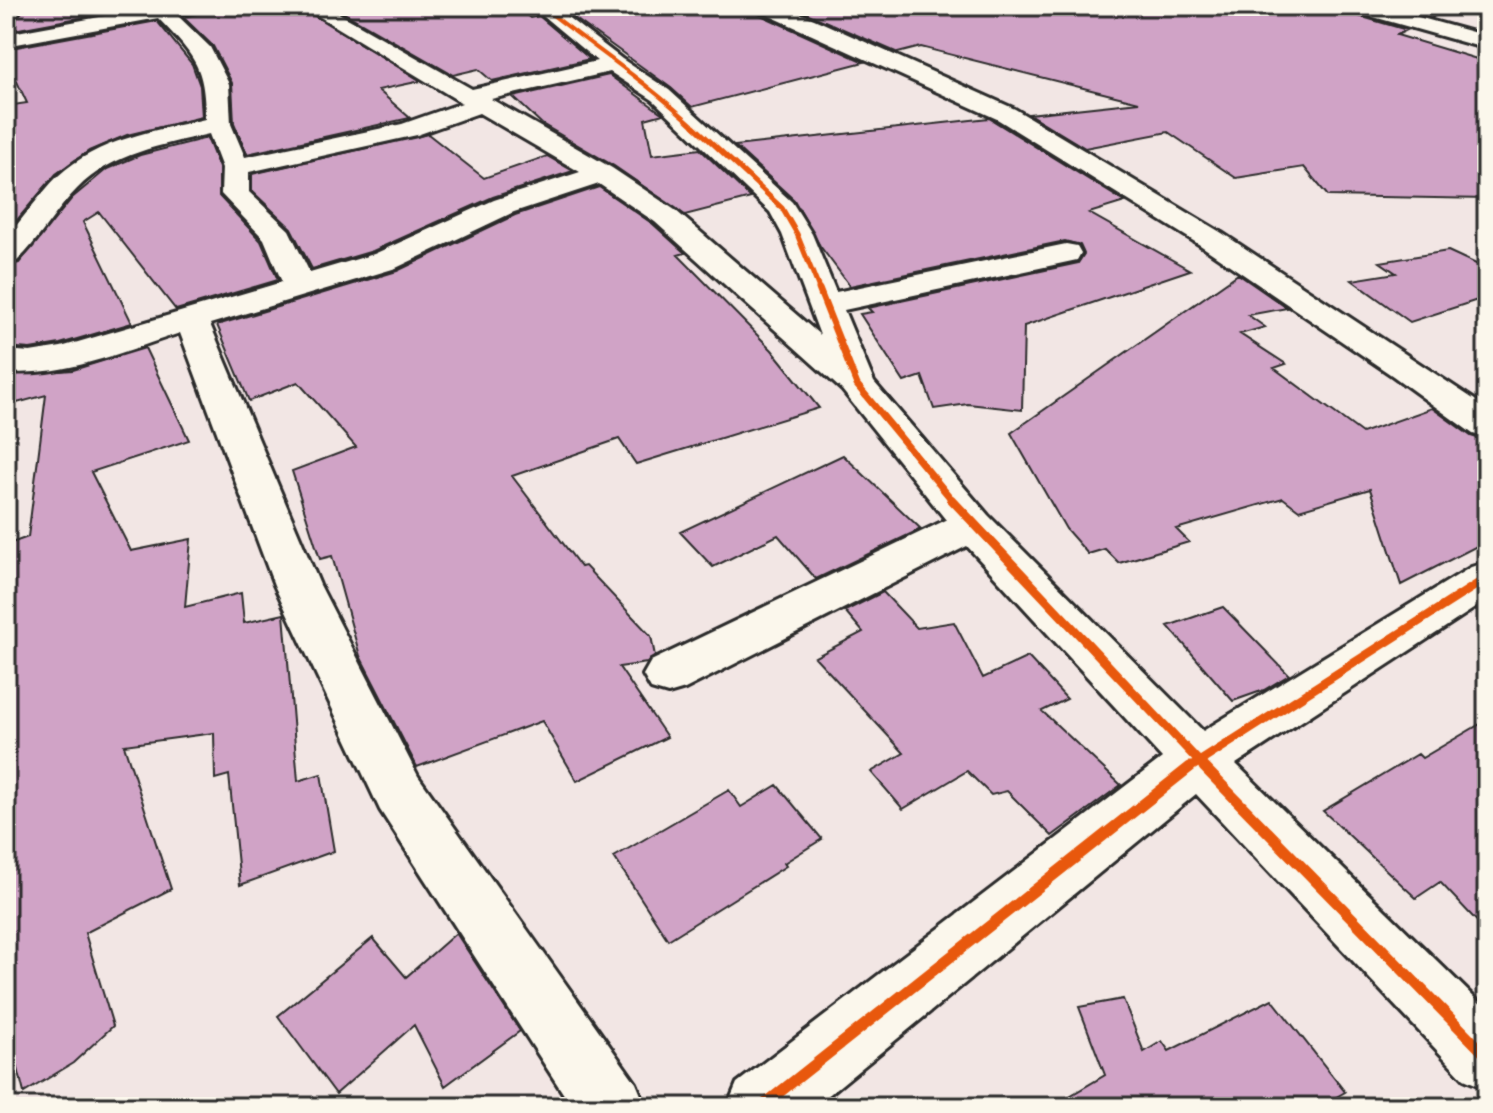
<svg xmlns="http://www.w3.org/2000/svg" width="1493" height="1113" viewBox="0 0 1493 1113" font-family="Dekko,sans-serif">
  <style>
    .building { fill: #d0a3c6; stroke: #2b2b2b; stroke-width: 2 }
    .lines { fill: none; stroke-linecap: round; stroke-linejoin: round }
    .street-casing { stroke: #2b2b2b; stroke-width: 6 }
    .street { fill: #fbf7ec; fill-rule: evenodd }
    .cycleway-far4-casing { stroke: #fbf7ec; stroke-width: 7 }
    .cycleway-far3-casing { stroke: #fbf7ec; stroke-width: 8 }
    .cycleway-far2-casing { stroke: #fbf7ec; stroke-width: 11 }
    .cycleway-far1-casing { stroke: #fbf7ec; stroke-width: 14 }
    .cycleway-casing { stroke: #fbf7ec; stroke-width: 16 }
    .cycleway-far4 { stroke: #e8590c; stroke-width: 4 }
    .cycleway-far3 { stroke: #e8590c; stroke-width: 5 }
    .cycleway-far2 { stroke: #e8590c; stroke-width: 7 }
    .cycleway-far1 { stroke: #e8590c; stroke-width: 9 }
    .cycleway { stroke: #e8590c; stroke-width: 11 }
  </style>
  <rect width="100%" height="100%" fill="#f2e6e4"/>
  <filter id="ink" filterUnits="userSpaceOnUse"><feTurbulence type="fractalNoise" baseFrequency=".0125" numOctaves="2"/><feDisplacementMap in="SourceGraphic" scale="16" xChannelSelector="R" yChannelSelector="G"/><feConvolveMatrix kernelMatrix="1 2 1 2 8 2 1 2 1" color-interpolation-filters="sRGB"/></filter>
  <g filter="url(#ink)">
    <path class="building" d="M26,6h117l-135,25z
      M206,6h93l122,75 -43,9 32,28 -163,36 -13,-31 -2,-40 -19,-37 -30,-29 18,-4z
      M332,6h175l5,6 9,-2 9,8 9,-2 51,43 -98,22 -14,-12 -25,6z
      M606,6h145l5,7 108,49 -172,45 -21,-19 -105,-76z
      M790,6h553l5,7 59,17 -10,5 90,27v137l-159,-3 -24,-29 -68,11 -68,-46 -83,16 -56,-34 110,-12 -218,-55 -23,6z
      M1389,6h65l-23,12z
      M157,21l35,43 8,22 2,31 -75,18 -38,16 -33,23 -50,59v-127l21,-3 -15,-32 -6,-22z
      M609,75l54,39 -18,5 7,36 48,-6 51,49 -66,17 -71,-49 -72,-42 -29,-27z
      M989,118l136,84 -36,11 101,57 -166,56 -2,84 -54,-6 -34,5 -12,-33 -18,6 -44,-68 12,-2 -4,-4 210,-45 6,-9 -4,-9 -15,-4 -215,45 -30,-40 -26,-46 -59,-54z
      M428,134l56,44 63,-22 26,15 -80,26 -120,54 -61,18 -21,-41 -39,-37v-17z
      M207,138l12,30v28l42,45 17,39 -102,30 -77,-98 -16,10 49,101 -72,21 -30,5 -24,-2v-81l13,-3 53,-65 35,-29 33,-14z
      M599,187l54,37 32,29 -7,2 94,95 47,58 -183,56 -17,-25 -107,37 69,91 4,-1 66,70 4,20 -8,7 -28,4 48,70 -90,44 -35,-60 -125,46 -57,-111 -28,-100 -12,3 -28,-88 64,-24 -58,-65 -49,19 -32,-76 180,-54 118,-56z
      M1448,251l39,18v28l-77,25 -58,-42 44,-7 -16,-11z
      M1238,274l49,34 -39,7 17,12 -25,7 46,30 -12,4 88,65 70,-25 39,28 16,5v100l-86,44 -31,-96 -71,21 -16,-12 -107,31 13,13 -70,21 -14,-14 -17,5 -22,-25 -55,-96z
      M145,348l44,92 -98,32 40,79 60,-12 -6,68 56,-14 3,30 40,-9 14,167 23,-7 13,77 -94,34 -11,-110 -14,4 -1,-46 -90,12 47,144 -86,44 28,93 -40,37 -49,30 -18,-73v-475l22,-8 18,-142 -40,11v-31l67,-5z
      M843,455l78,74 -105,50 -38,-44 -65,32 -33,-35z
      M883,592l34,36 37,-6 29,56 45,-21 39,42 -25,12 79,74 -69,51 -45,-45 -16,4 -24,-24 -64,38 -32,-37 33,-19 -89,-96 48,-25 -18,-21z
      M1223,607l66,68 -25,15 -31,11 -65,-75z
      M1487,720v212l-47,-50 -24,16 -93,-87 95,-57 4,4z
      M777,785l45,54 -38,24 2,3 -118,74 -54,-83 115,-67 12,17z
      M456,933l64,98 -75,55 -31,-61 -78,69 -58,-78 95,-78 33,39z
      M1123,999l21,53 18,-11 7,10 103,-52 73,93 -26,15h-268l54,-32 -26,-68z"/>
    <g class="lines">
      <defs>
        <path id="street" d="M160,6h43l-3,4 -23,5 33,32 19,37 2,40 14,33 157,-33 60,-21 -160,-97h24l146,83 125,-28 -66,-55h22l69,53 47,31 123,112 20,32 24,58 230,-48 11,2 4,7 -4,7 -233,50 30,72 114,133 215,216 268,-164 16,-5v38l-251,164 251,246v79l-23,-10 -268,-285 -382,313h-87l10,-24 425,-325 -195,-212 -282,143 -17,5 -17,-5 -8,-14 8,-14 295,-141 -104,-130 -187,-168 -56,-38 -85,28 -118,56 -186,56 110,261 98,191 218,307 10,24h-74l-192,-297 -106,-225 -94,-252c-56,18 -115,44 -174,39v-22l24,2 31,-5 221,-65 -18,-43 -43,-45 1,-26 -13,-34c-47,11 -97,19 -132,55 -19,19 -33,43 -52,64l-8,8 -11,2v-26c18,-19 33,-42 52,-61 40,-37 96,-45 147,-57 0,-54 -11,-63 -47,-101l-152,28v-12zM610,72l43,28 117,112 12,22 38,101 -145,-125 -63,-42 -121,-69zM479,113l101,59 -86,28 -120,54 -64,19 -21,-43 -40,-38v-20l168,-37z
          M754,6h28l32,13 201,90 207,124 265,175v30l-14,-4 -80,-58 -193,-131 -203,-126 -240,-109z
          M1346,6h32l109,30v13l-138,-39z"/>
      </defs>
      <use href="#street" class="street-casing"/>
      <use href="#street" class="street"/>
      <defs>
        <path id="cycleway-far4" d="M541,6c52,41 107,77 155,122"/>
        <path id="cycleway-far3" d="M694,126l88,82 15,26 23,57"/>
        <path id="cycleway-far2" d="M819,289l38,96 96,116"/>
        <path id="cycleway-far1" d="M951,499l255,270
          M1188,769l299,-191"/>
        <path id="cycleway" d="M1204,767l283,289
          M761,1107l429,-340"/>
      </defs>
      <use href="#cycleway-far4" class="cycleway-far4-casing"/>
      <use href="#cycleway-far3" class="cycleway-far3-casing"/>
      <use href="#cycleway-far2" class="cycleway-far2-casing"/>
      <use href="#cycleway-far1" class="cycleway-far1-casing"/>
      <use href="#cycleway" class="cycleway-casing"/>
      <use href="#cycleway-far4" class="cycleway-far4"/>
      <use href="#cycleway-far3" class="cycleway-far3"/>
      <use href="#cycleway-far2" class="cycleway-far2"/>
      <use href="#cycleway-far1" class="cycleway-far1"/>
      <use href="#cycleway" class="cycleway"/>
    </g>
  </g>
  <rect width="1493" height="1113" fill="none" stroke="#fbf7ec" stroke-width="32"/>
  <rect x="16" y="16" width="1461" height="1081" fill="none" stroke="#2b2b2b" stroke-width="3" filter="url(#ink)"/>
</svg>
